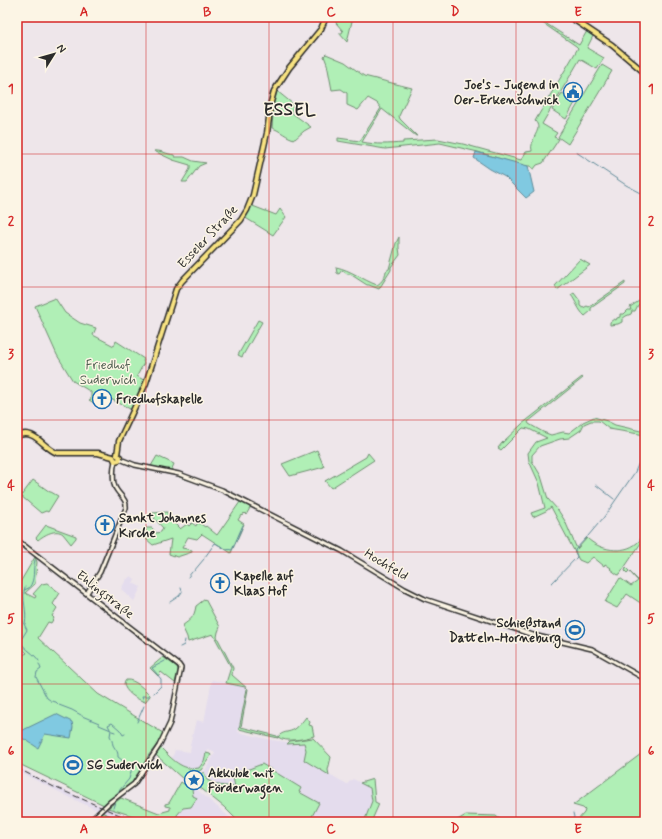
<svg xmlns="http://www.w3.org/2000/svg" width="662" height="839" viewBox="0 0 662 839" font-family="Mynerve,sans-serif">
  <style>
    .built { fill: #e4dced }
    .green { fill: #b0efb6; stroke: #6e8d70 }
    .water { fill: #80c9e1; stroke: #5e8a98 }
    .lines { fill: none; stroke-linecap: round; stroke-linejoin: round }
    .stream { stroke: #5e8a98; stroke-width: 1 }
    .minor-casing { stroke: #2b2b2b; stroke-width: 6 }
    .major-casing { stroke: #2b2b2b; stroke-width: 7 }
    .minor { stroke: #fcf5e5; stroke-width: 3 }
    .major { stroke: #f7e281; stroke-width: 4 }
    .rail { stroke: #2b2b2b; stroke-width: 1; stroke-dasharray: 6 3; stroke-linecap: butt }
    .grid { fill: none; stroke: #d62828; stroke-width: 1; stroke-opacity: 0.55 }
    .labels { text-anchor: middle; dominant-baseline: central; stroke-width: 3; stroke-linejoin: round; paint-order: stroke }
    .poi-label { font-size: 13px; font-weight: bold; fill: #2b2b2b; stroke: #fcf5e5; text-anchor: start }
    .street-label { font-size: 13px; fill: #2b2b2b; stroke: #fcf5e5 }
    .park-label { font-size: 13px; fill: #4c5c4e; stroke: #fcf5e5 }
    .district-label { font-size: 17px; font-weight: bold; letter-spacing: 1px; fill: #2b2b2b; stroke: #fcf5e5 }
    .neatline { fill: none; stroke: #d62828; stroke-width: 1.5 }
    .grid-label { font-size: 13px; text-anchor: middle; font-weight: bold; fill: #d62828 }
  </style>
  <rect width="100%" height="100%" fill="#eee6ea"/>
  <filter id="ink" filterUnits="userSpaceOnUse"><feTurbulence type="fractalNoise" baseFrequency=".025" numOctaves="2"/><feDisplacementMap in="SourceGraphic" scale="8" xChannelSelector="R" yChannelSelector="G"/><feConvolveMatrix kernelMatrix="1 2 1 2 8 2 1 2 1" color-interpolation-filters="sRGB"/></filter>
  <g filter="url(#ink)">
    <path class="built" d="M131,576l4,3 -2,4 8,4 -7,14 -13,-12 5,-9z
      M212,680l33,7 1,2 -8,43 33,8 16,2 1,2 16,-1 2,6 -2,11 43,24 6,-5 17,9 2,13 -8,21h-55l10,-19 -21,-11 3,-4 -48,-20 -15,3 -8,3v3h3l2,10 -17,-2 -12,-5 -2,-8 11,-19 -1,-1 -6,-2 -4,11 -5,7 -6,1 -12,-3 -9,-8 3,-8 15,2 1,-6 -1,-1 6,-25 8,2z
      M17,767l37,19 49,21 -4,4 -28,-13 -54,-27z
      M194,787l41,35h-51l-7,-2v-5l3,-5 3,-2 8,-1 2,-11 -1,-7z
      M106,808h1l33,14h-15l-24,-10z"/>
    <path class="green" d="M345,17h8l-6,25 -8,-9h3l1,-2 -7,-8v-2z
      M534,17h2l43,28 8,-14 6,5 -6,12 17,10 -7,11 -17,-10 -38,65 15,9 -3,4 5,2 -16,24 -6,2 -3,4 -2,-1 -1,-2h-7l-46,-14 -38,-9 -55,6 -47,-8v-3l22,3 21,-33 -4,-5 -9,-5 -10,12 -11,-5v-12l-6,-4 -9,1 -5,-26 -3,-8 2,-2 19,8 19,14 48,12 -13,28 1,3 17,17h-1l-34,-27 -20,33c14,3 27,2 41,1v-2l35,-2 25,5 58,16 5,-8 6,-1c0,-2 -1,-4 0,-6 0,-9 11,-16 3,-24l43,-73 -2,-2z
      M602,65l10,6 -44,73 -10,-7z
      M277,91l16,13 -1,9 19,14 -7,4 -9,8c-8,-1 -15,-9 -23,-11l1,-15 -1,-3z
      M562,93l14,8 -10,18 -14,-9z
      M154,151c6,-1 13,3 20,4l1,2h9l9,4 13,2 -7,3 -12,16h-5l8,-13v-4l-17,-5z
      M250,205l26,10 4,-6 6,8 -13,18 -29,-18z
      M399,237v11l1,7 -9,12v3l-12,19 -10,-4h-2l-17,-11h-3l-5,-4 -3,4 -2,-1 -1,-6c15,3 27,13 41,18 5,-3 8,-8 9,-14l3,-2 7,-26z
      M580,259l10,6 -33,25 -2,-4z
      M625,282v2l-34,24v3l-6,5c-7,-6 -9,-15 -14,-21l3,-2 6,8v5l3,2 4,-2 2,1z
      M645,297v3l-7,5 -3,6h-3l-1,3 -5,2 -4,3v3l-4,2 -8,1v-3l4,-3 2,1 1,-2 3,-1v-3h4l4,-4h3l-1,-3z
      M55,298l10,15 15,10 16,5 -3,7 21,11 2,-5 28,18 -1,2 1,2 -7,13 8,5 -13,29 -23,-12 -4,6 -3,-1 -3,3 -10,-6 2,-1v-7l-18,-11 -16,-26 -22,-49z
      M258,320l4,2 -20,35 -4,-2z
      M582,377l1,1 -55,44 1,2 14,8 8,3 12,-3 6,1 8,-6 6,-5 11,-5 13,4 8,4 30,7v3l-36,-6 -10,-8h-8l-7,3 -3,6 -12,8 -9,1 -20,7 -8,9v6l9,15 7,23 10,11 7,11 12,28 10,-11c12,12 36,17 50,5 3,-2 5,-7 8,-10v4l-25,37 -2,1 -8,-6 1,-1 -6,-4 -1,2 -11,-9 -7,6 -7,-3 -28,-53 -5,4 -13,6 -2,-4 14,-5 -6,-25 -10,-22 -1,-8 8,-11 11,-4 -18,-9 -6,-1 -22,22 -3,-2 4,-5 20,-19z
      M317,450l7,17 -34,9 -8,-12z
      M368,453l6,7 -43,28 -6,-7 41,-24z
      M157,456l17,8 -3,7 -20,-5z
      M180,476l25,7 44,22 1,3 -4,7 -2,-2 -2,3 -1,-1 -3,5 6,4 -13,29 -29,-19 -5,5 -9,-2 -6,11 10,2v2l-15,5 -8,-3 2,-15 -18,6 -7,-6 -1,-11h7l4,5 5,-1 2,-4 -9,-10 1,-1 -3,-4 15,-1 3,7 10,10 7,-5 2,2 3,-3 4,3 2,-4 7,5 1,-1 11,9 23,-33 -26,-14 -35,-11z
      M33,480l17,12h1l7,4 -10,16 -2,-1 -5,2 -20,-17z
      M46,525l30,11v2l-5,6c-3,-3 -5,-7 -8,-10 -7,-6 -19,1 -25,6l-2,-2z
      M35,557l2,5 -2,22 -10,9 10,5 1,-2 -3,-2 9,-10 5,-1 13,10 -7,11 4,4 -5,8 2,2 -3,5 -3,-1 -10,16 60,56 65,39 -1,5 -14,18 -13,24 -12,12 -19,13 -87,-42v-105l10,-5 -10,-9v-44h2l1,-4 -1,-9 1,-1 -1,-2z
      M626,568l19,19v19l-18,-12 -10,14 -12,-6 15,-24 11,8 7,-5 -9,-10 -2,2 -2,-2z
      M205,599l15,28 -2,5 -1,5 16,31 -1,7 16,14 -7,38 36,9 1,2 -39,-9 8,-40 -2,-2 -19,-4 5,-16 -18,-33 -25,8 -1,-5 -5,-11c9,-7 12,-8 14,-20z
      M163,657l14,10 1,3 -3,13 -14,-11 -3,4 -8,-8z
      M126,680c9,-1 18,9 24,15v1l-5,6c-7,-2 -21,-10 -21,-19z
      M306,717l4,5 -1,3 3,1 2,10c-10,3 -28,7 -36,1 4,-6 11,-4 17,-8 4,-3 8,-8 11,-12z
      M313,738l18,19 -3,13 1,5 -25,-15 2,-10 -2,-7 -17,1 3,-3z
      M161,748c11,11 21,23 38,20l5,-7 2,-8 4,1 1,1 -1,2 -9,13 -10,5 4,4h3l1,-4 5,-3 3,8 11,5 17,2 -2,-10h-7l1,-3 22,-5 13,-5 39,24 -2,4 20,11 -10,19h-70l-15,-15 -37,-30 -4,2 -26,-23 -2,-1z
      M645,751v71h-69l8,-9 1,-3 -2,-2 -10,-3z
      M373,779l2,23 4,2 -8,18h-7l8,-21 -2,-13 -10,-5z
      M181,782l11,7 1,7 4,2 -6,9 -8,1 -6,7v5l6,2h-31l-44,-14 13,-10 38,15 11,-3v-3l-5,-1v-2l4,-1z
      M101,812l24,10h-34z
      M466,815l30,1 7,6h-49z"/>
    <path class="water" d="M476,152l52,14 6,26 -8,6 -21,-21 -15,-8 -16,-11z
      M56,714l16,8 1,5 -2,11 -26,-4 -7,14 -12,-8 -9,-4v-3z"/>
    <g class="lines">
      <path class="stream" d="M576,152l50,33 19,10
        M645,354v1
        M596,485l18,14
        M588,536l16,-19 31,-45 10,-24
        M205,557l10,-14 11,6 6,1 11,-25
        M194,571l10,-12
        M188,577l4,-5
        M552,583l25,-26 -2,-7 12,-13
        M181,588l1,3
        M24,590l5,-2c7,-10 3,-17 6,-28
        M170,602l9,-6 3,-4
        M17,616l5,4 5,10 -5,8 -1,5c5,7 13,10 18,18
        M25,624c3,-13 -4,-25 0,-37
        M180,647l4,-2 1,-5
        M39,664l2,5 -4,3 -1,5 11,21 3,2
        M154,693l7,-7v-7l-9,-11 13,-7
        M51,701l5,1 3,3 13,5 9,5
        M144,701l-2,-5h7
        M82,716l17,7v2l12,5 -1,6c2,3 2,5 3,9 3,6 5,5 5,12l14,11 -3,11 -11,13
        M137,722l7,-16
        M110,729l-2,-4 4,-2 8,7 3,5 2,-1
        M112,731l3,1
        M113,808l2,-6
        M572,822l2,-5 -1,-4"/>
      <defs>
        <path id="minor" d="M120,459l15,6 44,9 43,16 120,61 63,38 20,10 108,36 59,14 53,30
          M17,540l162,125 2,3 -11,55 -11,23 -25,38 -24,18 -21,20
          M87,593l13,-21 26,-64c1,-9 -6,-12 -10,-19 -4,-6 -3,-21 -1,-28"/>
        <path id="major" d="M570,17l42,28 33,28
          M17,436c18,-8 25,11 40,17h41l15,4
          M117,455l2,-14 27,-58 30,-94 6,-8 59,-61 6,-10 6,-15 14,-62 4,-31 3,-11 15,-23 32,-39 5,-12
          M113,457l2,4 4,-1 1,-3 -3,-2"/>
      </defs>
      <use href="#minor" class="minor-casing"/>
      <use href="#major" class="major-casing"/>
      <use href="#minor" class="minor"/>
      <use href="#major" class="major"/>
      <path class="rail" d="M17,768l37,19 82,35"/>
    </g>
  </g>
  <path class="grid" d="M146,17v805M269,17v805M393,17v805M516,17v805M17,154h628M17,287h628M17,420h628M17,552h628M17,684h628"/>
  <defs>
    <symbol id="civic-ring" viewBox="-11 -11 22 22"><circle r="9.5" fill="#fcf5e5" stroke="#1f6fb2" stroke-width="1.5"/><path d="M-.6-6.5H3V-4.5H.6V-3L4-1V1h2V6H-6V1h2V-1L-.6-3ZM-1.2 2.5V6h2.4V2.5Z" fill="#1f6fb2"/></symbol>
    <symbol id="church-ring" viewBox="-11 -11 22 22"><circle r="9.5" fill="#fcf5e5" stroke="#1f6fb2" stroke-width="1.5"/><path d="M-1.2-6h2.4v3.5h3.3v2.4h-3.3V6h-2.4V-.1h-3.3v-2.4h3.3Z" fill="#1f6fb2"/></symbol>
    <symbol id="stadium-ring" viewBox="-11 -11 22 22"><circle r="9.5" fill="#fcf5e5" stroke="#1f6fb2" stroke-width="1.5"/><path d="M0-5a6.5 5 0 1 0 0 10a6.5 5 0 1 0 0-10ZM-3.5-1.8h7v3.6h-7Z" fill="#1f6fb2"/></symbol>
    <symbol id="sight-ring" viewBox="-11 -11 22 22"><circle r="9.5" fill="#fcf5e5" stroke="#1f6fb2" stroke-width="1.5"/><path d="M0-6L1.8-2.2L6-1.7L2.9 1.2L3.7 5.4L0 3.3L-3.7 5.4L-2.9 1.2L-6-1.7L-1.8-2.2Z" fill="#1f6fb2"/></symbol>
  </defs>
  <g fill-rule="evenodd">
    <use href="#civic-ring" x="562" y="81" width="22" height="22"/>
    <use href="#church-ring" x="91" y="388" width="22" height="22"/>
    <use href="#church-ring" x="94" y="514" width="22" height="22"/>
    <use href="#church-ring" x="209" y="572" width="22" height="22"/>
    <use href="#stadium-ring" x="564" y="619" width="22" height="22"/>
    <use href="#stadium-ring" x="62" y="754" width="22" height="22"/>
    <use href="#sight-ring" x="183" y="769" width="22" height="22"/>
  </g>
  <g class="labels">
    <g class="poi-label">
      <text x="559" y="85" text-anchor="end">Joe's - Jugend in<tspan x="559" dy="15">Oer-Erkenschwick</tspan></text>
      <text x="116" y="399">Friedhofskapelle</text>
      <text x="119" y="518">Sankt Johannes<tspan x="119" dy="15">Kirche</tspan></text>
      <text x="234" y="576">Kapelle auf<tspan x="234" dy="15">Klaas Hof</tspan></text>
      <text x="561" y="623" text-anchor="end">Schießstand<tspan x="561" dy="15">Datteln-Horneburg</tspan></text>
      <text x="87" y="765">SG Suderwich</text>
      <text x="208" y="773">Akkulok mit<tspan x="208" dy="15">Förderwagen</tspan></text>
    </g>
    <g class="street-label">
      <text transform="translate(208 237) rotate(-47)">Esseler Straße</text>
      <text transform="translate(386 565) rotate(31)">Hochfeld</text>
      <text transform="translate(105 595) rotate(38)">Ehlingstraße</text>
    </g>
    <g class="park-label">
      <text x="108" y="365">Friedhof<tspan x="108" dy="15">Suderwich</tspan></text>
    </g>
    <g class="district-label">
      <text x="290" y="110">ESSEL</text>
    </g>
  </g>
  <rect width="662" height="839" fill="none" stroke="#fcf5e5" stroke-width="44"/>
  <g transform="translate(54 54) rotate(53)" stroke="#fcf5e5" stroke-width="3" paint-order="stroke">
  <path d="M0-3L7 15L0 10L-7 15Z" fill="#2b2b2b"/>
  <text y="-6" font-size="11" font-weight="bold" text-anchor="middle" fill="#2b2b2b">N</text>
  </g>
  <rect x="22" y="22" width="618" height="795" class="neatline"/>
  <g class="grid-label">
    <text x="84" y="16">A</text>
    <text x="207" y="16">B</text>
    <text x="331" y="16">C</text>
    <text x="455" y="16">D</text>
    <text x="578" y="16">E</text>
    <text x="11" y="93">1</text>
    <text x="651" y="93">1</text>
    <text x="11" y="225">2</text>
    <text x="651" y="225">2</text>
    <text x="11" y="358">3</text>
    <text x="651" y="358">3</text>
    <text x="11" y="490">4</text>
    <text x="651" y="490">4</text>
    <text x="11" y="623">5</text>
    <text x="651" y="623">5</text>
    <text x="11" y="755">6</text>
    <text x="651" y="755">6</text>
    <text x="84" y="833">A</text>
    <text x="207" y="833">B</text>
    <text x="331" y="833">C</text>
    <text x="455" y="833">D</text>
    <text x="578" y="833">E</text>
  </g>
</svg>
